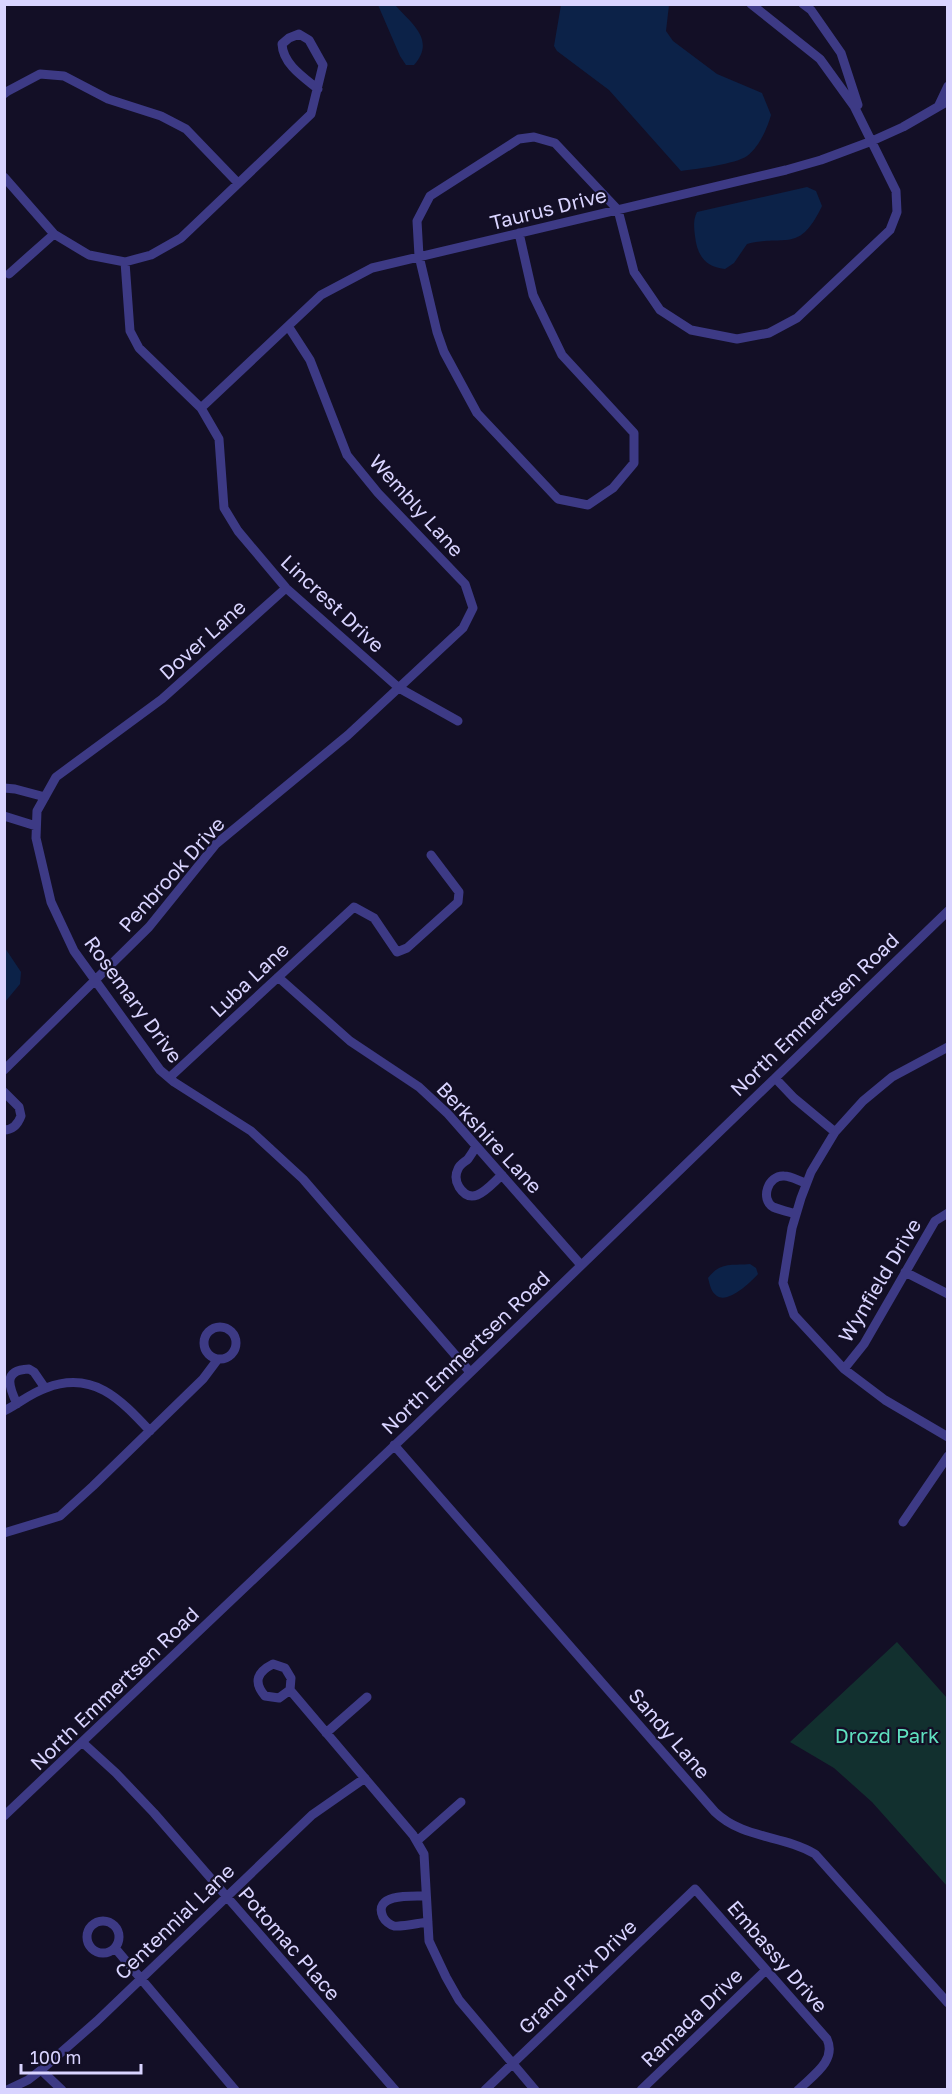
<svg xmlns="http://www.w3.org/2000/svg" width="952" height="2094" viewBox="0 0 952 2094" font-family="'Golos Text',sans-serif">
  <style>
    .green { fill: #12302f }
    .water { fill: #0c2248 }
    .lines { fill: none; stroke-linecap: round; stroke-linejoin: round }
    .minor { stroke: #3d3a85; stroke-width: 9 }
    .labels { text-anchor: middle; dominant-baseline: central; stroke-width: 4.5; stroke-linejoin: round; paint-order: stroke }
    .street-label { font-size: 20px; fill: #d9d4ff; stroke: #130f26 }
    .park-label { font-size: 20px; fill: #5fe0c0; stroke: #130f26 }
  </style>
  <rect width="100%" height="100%" fill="#130f26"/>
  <path class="green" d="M897,1642l50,56v188l-75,-84 -38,-34 -44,-26z"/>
  <path class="water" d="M378,5h17c17,19 41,35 19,60h-8l-6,-9z
    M561,5h108l-3,26 7,10 44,33 45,19 9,22c-4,14 -12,32 -24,41 -11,8 -51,13 -66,15l-72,-81 -52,-39 -3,-5z
    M807,187l9,4 6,15c-23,48 -35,28 -75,38l-13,19 -9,6c-20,-2 -28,-14 -30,-33 -1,-9 -2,-16 2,-24z
    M5,948l16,24 -1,12 -15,18z
    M750,1264l6,4 2,6c-7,8 -30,30 -41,22 -6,-4 -7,-11 -9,-18 13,-17 24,-12 42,-14z"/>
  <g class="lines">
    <path class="minor" d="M803,4l8,6 30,43 17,52
      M4,94l4,-3 32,-17 24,2 44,23 53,17 25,13 52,54
      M939,105l9,-19
      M4,177l50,57 35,21 36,7 26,-7 30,-17 130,-124 12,-49 -14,-25 -10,-6 -10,4 -7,6c1,20 21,33 36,45
      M519,233l14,62 29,60 72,78v30l-21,25 -25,17 -30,-6 -81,-86 -33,-61 -7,-20 -18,-76 -2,-35 13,-25 89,-57 15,-2 21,6 63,67 16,62 26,38 31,20 46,9 32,-6 28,-15 93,-88 7,-18 -1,-21 -42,-85 -34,-47 -69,-55
      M125,262l5,69 9,17 62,60 18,31 5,69 14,23 48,57 113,100 59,33
      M9,274l45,-40
      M201,408l120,-113 51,-27 414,-98 35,-10 51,-19 31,-14 45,-26
      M286,588l-124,111 -106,78 -19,34 -1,27 15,64 23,49 86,119 14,12 77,49 52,48 167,193
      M4,788l11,1 30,8
      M4,816l32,10
      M278,977l72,64 69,46 29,27 133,151
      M948,1047l-56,30 -29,24 -28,31 -24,40 -10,26 -9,30 -9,55 11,32 50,54 41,31 63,37
      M4,1070l145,-143 67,-83 132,-109 115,-107 10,-20 -8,-24 -87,-91 -31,-38 -37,-95 -22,-34
      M169,1078l185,-171 20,11 23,34 10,-4 51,-46 1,-10 -28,-37
      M775,1078l19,20 41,34
      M4,1092l15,15 2,9c-3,8 -8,14 -17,14
      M476,1146c-2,4 -5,9 -8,13 -3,3 -8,5 -10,10 -3,6 -2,13 1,18 14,22 31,-2 43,-12
      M796,1214c-7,-2 -16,-4 -23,-7 -13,-8 -5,-32 11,-31 7,0 15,5 22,7
      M905,1272l43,22
      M204 1343a16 16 0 1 1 32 0a16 16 0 1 1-32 0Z
      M844,1369l20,-25 71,-123 13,-8
      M17,1404c-8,-17 -15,-34 12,-35l5,3 11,16
      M4,1411c14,-7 27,-18 42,-23 47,-18 74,11 104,43
      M394,1445l321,367c28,27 68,23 100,42l133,149
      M903,1522l45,-66
      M4,1533l56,-17 33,-30 110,-107 15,-20
      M290,1690l-11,8 -14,-2c-12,-14 -8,-24 8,-32l12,4 6,10 -1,12 123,145 11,19 5,87 17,36 13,23 76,90
      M326,1733l41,-36
      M82,1742l34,31 38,40 241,277
      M4,1816l411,-390 533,-515
      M417,1841l44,-39
      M426,1896c-12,0 -54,-3 -43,21 2,4 7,8 11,9 10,1 24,-3 34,-4
      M87 1937a16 16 0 1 1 32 0a16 16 0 1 1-32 0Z
      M115,1948l120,142
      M41,2070l21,20
      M7,2090l21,-10 13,-10 56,-49 215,-206 53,-37
      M485,2090l210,-201 132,150c10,22 -15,37 -29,51
      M641,2090l125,-120"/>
  </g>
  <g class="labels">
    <g class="street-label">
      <text transform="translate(548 208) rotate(-14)">Taurus Drive</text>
      <text transform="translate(417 505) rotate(48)">Wembly Lane</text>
      <text transform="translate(333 603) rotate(43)">Lincrest Drive</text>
      <text transform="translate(202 639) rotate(-42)">Dover Lane</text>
      <text transform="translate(171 874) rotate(-48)">Penbrook Drive</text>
      <text transform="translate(249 979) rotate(-43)">Luba Lane</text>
      <text transform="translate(134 999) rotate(54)">Rosemary Drive</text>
      <text transform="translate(814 1014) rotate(-44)">North Emmertsen Road</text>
      <text transform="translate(490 1137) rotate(47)">Berkshire Lane</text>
      <text transform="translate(879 1280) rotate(-59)">Wynfield Drive</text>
      <text transform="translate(465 1352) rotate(-44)">North Emmertsen Road</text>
      <text transform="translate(114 1688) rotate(-44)">North Emmertsen Road</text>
      <text transform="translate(670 1733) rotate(49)">Sandy Lane</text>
      <text transform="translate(174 1921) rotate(-44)">Centennial Lane</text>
      <text transform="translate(290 1943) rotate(49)">Potomac Place</text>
      <text transform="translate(778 1956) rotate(49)">Embassy Drive</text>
      <text transform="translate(577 1976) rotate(-44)">Grand Prix Drive</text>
      <text transform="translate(691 2017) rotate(-44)">Ramada Drive</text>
    </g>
    <g class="park-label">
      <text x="887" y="1735">Drozd Park</text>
    </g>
  </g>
  <rect width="952" height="2094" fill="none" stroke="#d9d4ff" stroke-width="12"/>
  <path d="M21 2064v9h120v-9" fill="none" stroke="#d9d4ff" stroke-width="3"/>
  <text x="30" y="2064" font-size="18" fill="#d9d4ff" stroke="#130f26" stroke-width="4.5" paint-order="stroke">100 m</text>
</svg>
